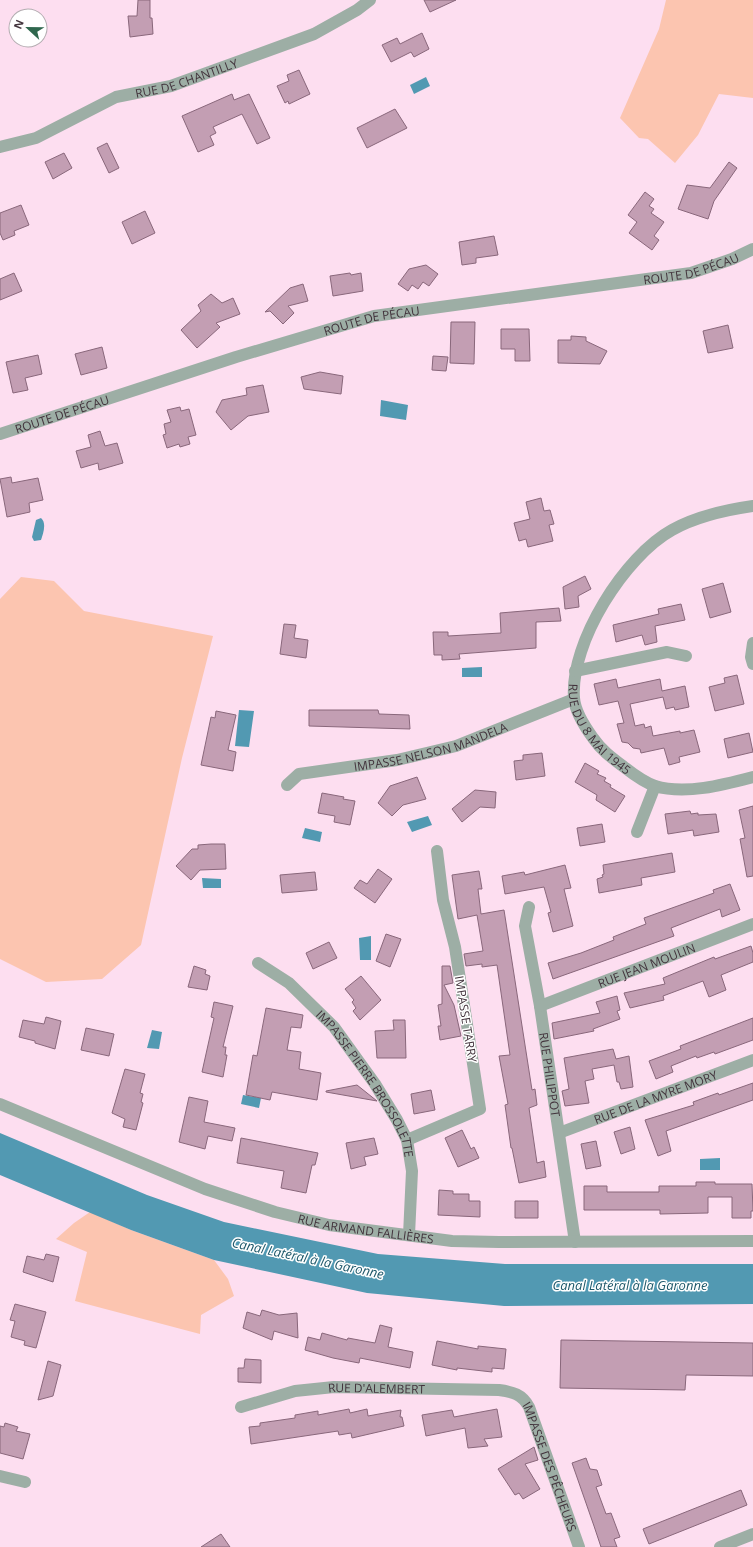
<svg xmlns="http://www.w3.org/2000/svg" width="753" height="1547" viewBox="0 0 753 1547" font-family="'Open Sans',sans-serif">
  <style>
    .green { fill: #fcc5b0 }
    .water { fill: #5299b2 }
    .building { fill: #c39eb3; stroke: #89677b }
    .lines { fill: none; stroke-linecap: round; stroke-linejoin: round }
    .minor { stroke: #9daea5; stroke-width: 12 }
    .labels { text-anchor: middle; dominant-baseline: central; stroke-width: 3; stroke-linejoin: round; paint-order: stroke }
    .street-label { font-size: 12px; fill: #42333c; stroke: #fff }
    .water-label { font-size: 13px; font-style: italic; fill: #205a6c; stroke: #fff }
  </style>
  <rect width="100%" height="100%" fill="#fddef0"/>
  <path class="green" d="M666,0h87v98l-34,-4 -21,41 -23,28 -27,-24 -9,-1 -19,-20 39,-89z
    M21,577l33,4 30,30 129,25 -31,122 -41,187 -39,34 -56,3 -46,-23v-360z
    M90,1212l41,18 83,30 14,19 6,17 -33,19 -1,19 -125,-33 12,-49 -31,-13 18,-16z"/>
  <path class="water" d="M426,77l4,9 -16,8 -4,-9z
    M381,400l27,5 -2,15 -26,-4z
    M41,518c6,5 2,16 0,22l-7,1 -2,-4 4,-17z
    M482,667v10h-20v-9z
    M239,710l15,1 -5,36 -14,-1z
    M428,816l4,9 -20,7 -5,-10z
    M305,828l17,4 -2,10 -18,-4z
    M202,878l19,1v9h-18z
    M371,936v24h-11l-1,-22z
    M152,1030l10,2 -3,17 -12,-1z
    M243,1095l18,3 -2,10 -18,-4z
    M0,1133l147,62 77,27 154,32 127,10h248v40l-249,2 -137,-13 -153,-33 -83,-30 -131,-55z
    M720,1158v12h-20v-11z"/>
  <path class="building" d="M138,0h12v18h2l1,16 -23,3 -2,-21h9z
    M424,0h32l-26,12z
    M422,33l7,16 -15,8 -3,-5 -20,10 -9,-17 15,-7 3,6z
    M299,70l11,24 -21,10 -1,-3 -3,2 -8,-17 12,-5 -2,-6z
    M232,94l2,6 15,-6 21,44 -13,6 -15,-30 -29,13 3,6 -6,3 4,9 -16,7 -16,-36z
    M395,109l12,19 -40,20 -10,-20z
    M107,143l12,25 -10,5 -12,-25z
    M64,153l8,15 -19,11 -8,-17z
    M729,162l8,6 -23,33 -6,18 -30,-10 9,-24 23,3z
    M645,192l9,7 -5,7 5,3 -3,4 13,9 -10,14 5,4 -7,10 -23,-17 8,-11 -9,-7z
    M21,205l8,20 -15,6 1,4 -12,5 -3,-7v-20z
    M145,211l10,22 -23,11 -10,-22z
    M494,236l4,19 -22,3v5l-14,2 -3,-23z
    M426,265l12,9 -9,12 -6,-4 -5,7 -6,-4 -4,6 -10,-7 11,-15z
    M14,273l8,18 -22,9v-21z
    M350,273l1,2 10,-2 2,18 -30,5 -3,-20z
    M303,284l5,17 -20,5 6,7 -11,11 -13,-13 -5,1 25,-24z
    M211,294l11,9 11,-5 7,16 -24,9 4,4 -23,21 -16,-18 20,-19 -3,-6z
    M451,322h24l-1,42 -24,-1z
    M728,325l5,23 -25,5 -5,-22z
    M501,329h28l1,32h-15v-12h-14z
    M571,336l15,1v4l21,10 -7,13 -42,-1v-23h13z
    M102,347l5,21 -26,7 -6,-21z
    M38,355l4,19 -17,4 3,12 -15,3 -7,-31z
    M433,356l15,1 -2,14 -14,-1z
    M320,372l23,4 -2,18 -37,-5 -3,-12z
    M263,385l6,27 -21,4 -17,14 -15,-18 6,-12 25,-5 -1,-7z
    M180,407l1,4 8,-2 7,26 -8,2 2,7 -10,3 -1,-3 -12,4 -4,-13 3,-1 -2,-10 7,-2 -4,-12z
    M100,431l5,15 12,-3 6,20 -24,7 -1,-7 -17,5 -5,-17 15,-4 -3,-12z
    M11,477l1,6 26,-5 5,22 -14,3 1,9 -23,5 -7,-38z
    M541,498l3,13 6,-1 4,14 -5,1 4,16 -25,6 -2,-8 -7,2 -5,-18 16,-4 -4,-17z
    M585,576l6,13 -13,7 1,11 -14,2 -2,-22z
    M723,583l8,29 -21,6 -8,-29z
    M681,604l4,16 -30,6 2,16 -12,3 -3,-10 -26,7 -3,-17 46,-11 -1,-5z
    M559,608l2,13 -25,1v26l-77,6 1,5 -18,1v-5h-8l-1,-23h15v4l53,-3 -1,-20z
    M284,624l12,1 -2,13 14,2 -2,18 -26,-4z
    M737,675l7,29 -29,7 -6,-24 16,-4 -1,-5z
    M616,679l2,9 42,-9 2,12 23,-5 4,21 -14,3 -1,-3 -8,2 -3,-12 -33,7 5,22 9,-2 1,4 6,-2 2,10 27,-5v2l14,-3 6,22 -21,5 1,5 -11,3 -5,-17 -23,5 -1,-4 -7,-1 -5,-5 -6,-1 -5,-18 7,-1 -6,-22 -19,4 -5,-21z
    M309,710h69l1,4 30,1 1,14 -101,-3z
    M216,711l20,4 -8,35 8,2 -3,19 -32,-6 10,-48 4,1z
    M749,733l4,19 -25,6 -4,-19z
    M542,753l3,23 -29,4 -2,-19 9,-1v-5z
    M585,763l14,8 -2,3 9,4 -2,3 7,4 -1,2 15,9 -10,16 -19,-12 1,-5 -22,-13z
    M417,777l9,22 -23,6 -11,11 -14,-13 12,-17z
    M475,790l21,2 -1,16 -15,-1 -18,15 -10,-13z
    M322,793l22,4 -1,2 12,2 -5,24 -16,-3 1,-6 -17,-3z
    M753,806v70l-6,1 -7,-38 5,-1 -6,-28z
    M690,811l1,3 7,-1v2l18,-1 3,18 -25,4 -1,-6 -25,4 -3,-20z
    M602,824l3,18 -25,4 -3,-18z
    M211,844h14l1,25 -26,1 -9,10 -15,-14 16,-17h6v-4z
    M672,853l3,19 -34,6 1,7 -43,8 -2,-14 6,-2 -1,-2 2,-1 -1,-9z
    M565,865l6,23 -7,1 9,37 -20,6 -5,-19 3,-1 -7,-25 -39,7 -3,-18 22,-4 1,3z
    M378,869l14,10 -17,24 -21,-15 6,-8 7,4z
    M479,871l3,18h-4l3,25 23,-4 28,180 3,-1 2,16 -8,3 8,55 7,-2 2,16 -27,6 -7,-35h-1l-6,-43 3,-1 -9,-48 11,-1 -13,-90 -15,2v-3l-16,2 -2,-12 19,-3 -6,-36 -19,4 -6,-44z
    M315,872l2,18 -35,3 -2,-18z
    M730,884l10,26 -18,7 -2,-8 -49,19 3,8 -121,43 -5,-16 33,-10 33,-13 -1,-3 33,-13 -2,-6 70,-25 -1,-3z
    M386,934l15,5 -11,28 -14,-6z
    M329,942l8,16 -24,11 -7,-16z
    M751,946l2,7v9l-32,13 5,15 -17,7 -6,-16 -40,15 1,4 -34,8 -6,-15 41,-9 -2,-6 51,-21 1,2z
    M194,966l12,4 -1,4 5,2 -3,14 -19,-3z
    M442,966h8l3,17 -9,2 10,20 7,31 -21,4 -2,-14h3l-3,-21 4,-1z
    M361,976l20,24 -21,20 -7,-9 3,-3 -4,-6 2,-2 -9,-11z
    M617,996l3,14 -3,1 3,8 -27,10 1,2 -40,8 -2,-16 48,-10 -4,-11z
    M214,1002l19,4 -10,41h3l-1,8h2l-4,22 -21,-5 12,-54 -3,-1z
    M266,1008l37,7 -2,13 -10,-1 -4,23 14,2 -2,17 22,4 -4,27 -45,-8 -2,8 -24,-5 7,-40 4,1z
    M46,1017l15,4 -6,28 -20,-6v-2l-16,-4 4,-17 21,4z
    M753,1018v22l-38,14 -1,-2 -17,6 -1,-2 -25,10 2,6 -17,7 -7,-18 32,-12 -1,-3z
    M393,1020h12l1,38h-29l-2,-27 19,-1z
    M86,1028l28,6 -5,22 -28,-6z
    M613,1049l3,10 13,-3 4,31 -12,2 -2,-7h-2l-3,-17 -22,4 2,10 -9,2 4,22 -24,3 -3,-15 7,-2 -5,-31z
    M125,1069l20,5 -5,19 3,1 -2,8 2,1 -7,27 -13,-3 2,-8 -13,-6z
    M753,1083v17l-87,31 5,20 -13,5 -13,-36 49,-15 -1,-3 25,-9 1,2z
    M357,1085l20,16 -51,-9v-1z
    M431,1090l4,20 -21,4 -3,-20z
    M189,1097l19,4 -4,21 31,6 -3,13 -24,-5 -3,13 -26,-7z
    M630,1127l5,22 -14,5 -7,-22z
    M462,1130l9,19 3,-2 5,11 -21,9 -13,-29z
    M241,1138l77,15 -3,12h-3l-6,28 -25,-5 3,-17 -47,-8z
    M374,1138l4,16 -14,3 2,8 -15,4 -5,-26z
    M596,1141l5,25 -15,3 -5,-25z
    M696,1182h19v2h37l1,27h-2v7h-19v-21h-24v16l-48,1v-4h-76v-24h23v6h52v-6h37z
    M439,1190l14,1v3h16v7h11v16l-42,-2z
    M515,1201h23v17h-23z
    M46,1254l13,3 -6,25 -30,-10 4,-16 17,4z
    M15,1304l31,8 -10,36 -12,-3 1,-4 -14,-4 4,-16 -5,-1z
    M262,1310l17,5 18,-2 1,25 -24,-7 -2,9 -29,-12 4,-16 13,4z
    M380,1325l12,3 -4,19 25,5 -3,16 -50,-10 -1,5 -26,-5 -28,-8 3,-13 12,3 2,-7 25,7 1,-2 27,5z
    M561,1340l192,3v33l-67,-1 -1,15 -125,-2z
    M437,1341l41,8v-3l28,3 -2,20 -12,-1v4l-35,-4v2l-25,-5z
    M245,1359l16,1v23l-23,-1v-14h6z
    M48,1361l13,4 -8,31 -15,4z
    M349,1409l1,4 17,-4 1,7 33,-6 -1,7h2l2,9 -52,12 -1,-5 -12,2 -1,-4 -87,13 -2,-17 11,-1v-3l35,-5v-3l23,-4v4z
    M497,1409l5,28 -18,2 4,7 -20,2 -3,-20 -39,8 -4,-21 30,-5 2,7z
    M5,1423l13,4 -2,4 14,3 -7,25 -23,-6v-27l4,1z
    M534,1447l4,13 -13,4 15,25 -17,10 -4,-6 -4,2 -17,-26z
    M586,1458l4,11 7,1 5,15 -6,2 10,27 5,-1 9,24 -6,2 3,8h-16l-7,-21 -22,-63z
    M741,1490l6,15 -98,39 -6,-15z
    M221,1534l9,13h-29z"/>
  <g class="lines">
    <g class="minor">
      <path id="s1" d="M0,147l36,-9 80,-41 55,-11 143,-52 43,-24 13,-10"/>
      <path id="s2" d="M0,434l236,-77 138,-41 317,-43 41,-14 21,-10"/>
      <path id="s3" d="M753,506c-28,4 -56,10 -81,24 -47,26 -102,112 -98,168 1,14 11,29 19,40 9,13 19,20 31,29 9,7 19,15 31,19 30,9 68,-1 98,-9"/>
      <path d="M753,643l-2,14 2,7"/>
      <path d="M575,671l92,-19 19,4"/>
      <path id="s4" d="M287,785l12,-11 98,-14 59,-14 118,-47"/>
      <path d="M637,832l18,-46"/>
      <path id="s5" d="M529,907l-4,19 15,80 35,236"/>
      <path id="s6" d="M258,963l31,20 45,44 41,57 22,36 10,20 5,31 -3,64"/>
      <path id="s7" d="M540,1006l213,-82"/>
      <path id="s8" d="M0,1104l205,85 70,23 54,13 123,16 47,1 254,-1"/>
      <path id="s9" d="M559,1133l194,-73"/>
      <path d="M407,1140l73,-31 -25,-162 -12,-47 -6,-49"/>
      <path id="s10" d="M241,1407l54,-16 39,-4 165,3c14,2 23,4 30,17l50,140"/>
      <path d="M0,1476l25,6"/>
      <path d="M720,1547l33,-13"/>
    </g>
  </g>
  <g class="labels">
    <g class="street-label">
      <text stroke="none"><textPath href="#s1" startOffset="200">RUE DE CHANTILLY</textPath></text>
      <text stroke="none"><textPath href="#s2" startOffset="713">ROUTE DE PÉCAU</textPath></text>
      <text stroke="none"><textPath href="#s2" startOffset="389">ROUTE DE PÉCAU</textPath></text>
      <text stroke="none"><textPath href="#s2" startOffset="65">ROUTE DE PÉCAU</textPath></text>
      <text stroke="none"><textPath href="#s3" startOffset="327">RUE DU 8 MAI 1945</textPath></text>
      <text stroke="none"><textPath href="#s4" startOffset="151">IMPASSE NELSON MANDELA</textPath></text>
      <text stroke="none"><textPath href="#s7" startOffset="114">RUE JEAN MOULIN</textPath></text>
      <text transform="translate(466 1019) rotate(81)">IMPASSE TARRY</text>
      <text stroke="none"><textPath href="#s5" startOffset="170">RUE PHILIPPOT</textPath></text>
      <text stroke="none"><textPath href="#s6" startOffset="165">IMPASSE PIERRE BROSSOLETTE</textPath></text>
      <text stroke="none"><textPath href="#s9" startOffset="103">RUE DE LA MYRE MORY</textPath></text>
      <text stroke="none"><textPath href="#s8" startOffset="388">RUE ARMAND FALLIÈRES</textPath></text>
      <text stroke="none"><textPath href="#s10" startOffset="138">RUE D'ALEMBERT</textPath></text>
      <text stroke="none"><textPath href="#s10" startOffset="360">IMPASSE DES PÊCHEURS</textPath></text>
    </g>
    <g class="water-label">
      <text transform="translate(308 1258) rotate(12)">Canal Latéral à la Garonne</text>
      <text x="630" y="1285">Canal Latéral à la Garonne</text>
    </g>
  </g>
  <g transform="translate(28 28) rotate(292)"><circle r="19" fill="#ffffff" stroke="#b3adb1"/>
  <path d="M0-3L7 15L0 10L-7 15Z" fill="#2f674e"/>
  <text y="-6" font-size="11" font-weight="bold" text-anchor="middle" fill="#42333c">N</text>
  </g>
</svg>
